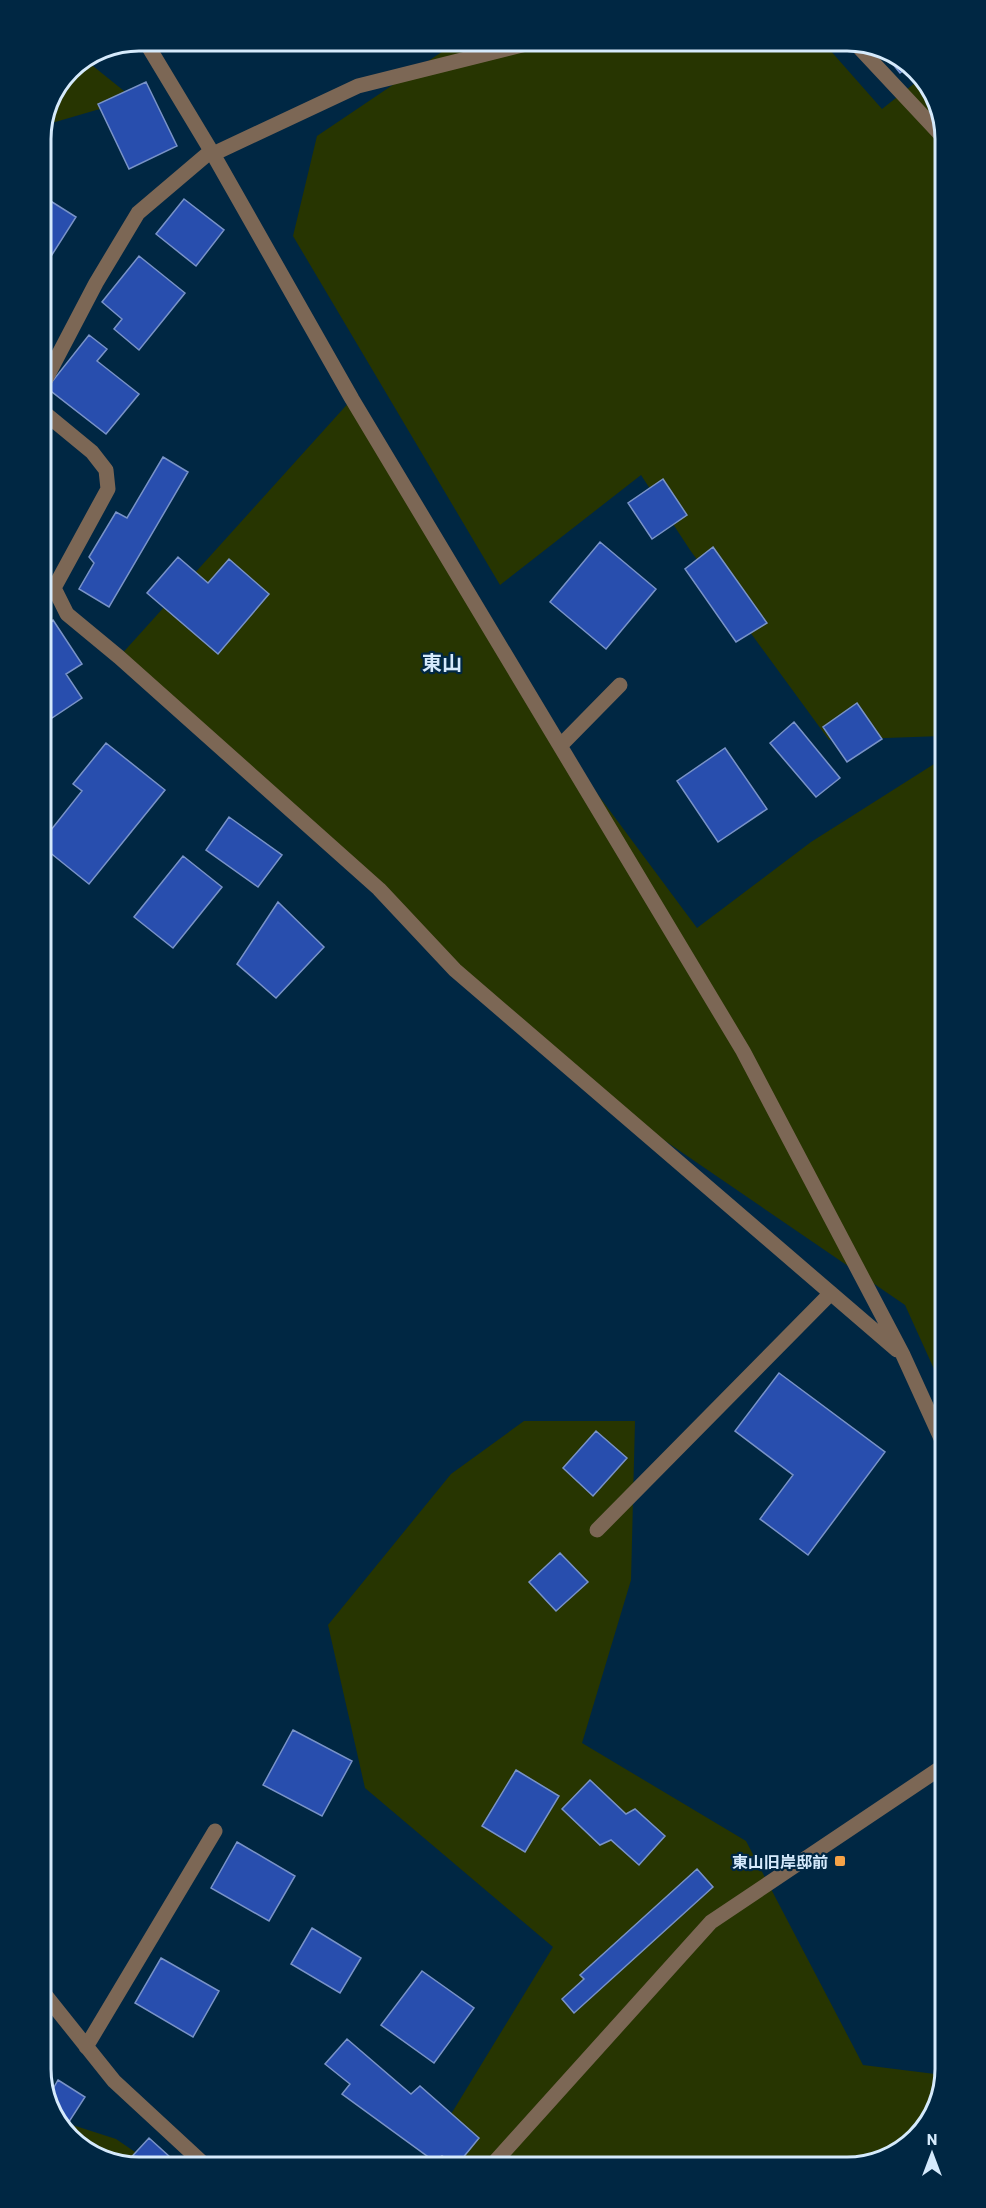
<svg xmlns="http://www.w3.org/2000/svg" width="986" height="2208" viewBox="0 0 986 2208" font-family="Barlow,'Noto Sans JP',sans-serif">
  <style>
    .green { fill: #273501 }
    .building { fill: #284eae; stroke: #7993c8; stroke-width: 1.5 }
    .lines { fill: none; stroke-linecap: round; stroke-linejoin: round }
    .minor { stroke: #7c6755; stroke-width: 15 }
    .poi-dot { fill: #f6a247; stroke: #002743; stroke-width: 2 }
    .labels { text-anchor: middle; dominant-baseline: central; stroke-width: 4.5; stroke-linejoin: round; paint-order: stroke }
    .poi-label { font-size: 16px; font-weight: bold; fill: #d5eafc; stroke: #002743; text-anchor: end }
    .quarter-label { font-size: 20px; font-weight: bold; fill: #d5eafc; stroke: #002743 }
    .rim { fill: none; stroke: #d5eafc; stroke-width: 3 }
  </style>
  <rect width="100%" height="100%" fill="#002743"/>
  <path class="green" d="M458,41h132l19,6 8,-6h205l60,68 38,-30 20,28 2,629 -113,4 -139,-190 -49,-75 -141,110 -207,-349 24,-100z
    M88,62l46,37 -89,26 25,-56z
    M352,399l209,346 136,183 114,-86 131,-83 2,632 -39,-86 -288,-197 -498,-451z
    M524,1421h111l-4,159 -49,163 164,98 117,224 80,10 -18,54 -46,33 -459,3 133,-218 -188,-159 -37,-163 123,-151z
    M60,2121l56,18 41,28h-24l-54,-20z"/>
  <path class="building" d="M883,52l24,9 3,4 -10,8z
    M146,82l31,64 -48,23 -31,-65z
    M41,195l35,22 -35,55z
    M184,199l40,31 -28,36 -40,-32z
    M139,256l46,37 -46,57 -25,-21 8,-10 -20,-17z
    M89,335l18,14 -10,12 42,33 -33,40 -59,-46z
    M163,457l25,15 -79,135 -30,-18 15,-26 -5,-6 27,-45 11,6z
    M663,479l24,36 -35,24 -24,-36z
    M600,542l56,47 -50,60 -56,-47z
    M713,547l54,76 -31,19 -51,-73z
    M178,557l30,26 21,-24 40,35 -51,60 -71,-61z
    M53,620l29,44 -16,10 16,24 -30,20 -10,-15v-75z
    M857,703l25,36 -35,23 -24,-35z
    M794,722l46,56 -24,19 -46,-54z
    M106,743l59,47 -76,94 -46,-37v-7l39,-49 -9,-7z
    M725,748l42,61 -49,33 -41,-61z
    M229,817l53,38 -24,32 -52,-37z
    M183,856l39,31 -49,61 -39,-31z
    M278,902l46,45 -48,51 -39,-34z
    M779,1373l106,79 -77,103 -48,-36 33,-44 -58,-44z
    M596,1431l31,27 -34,38 -30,-28z
    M560,1553l28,29 -32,29 -27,-29z
    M293,1730l59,31 -30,55 -59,-31z
    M516,1770l43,26 -34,56 -43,-26z
    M590,1780l36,34 9,-5 30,27 -26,29 -28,-25 -11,5 -38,-36z
    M237,1842l58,34 -26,45 -58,-33z
    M697,1869l16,18 -139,126 -12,-14 22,-20 -4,-4z
    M312,1928l49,30 -21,35 -49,-29z
    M161,1958l58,33 -26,46 -58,-34z
    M422,1971l52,37 -40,55 -53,-38z
    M347,2039l64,55 9,-8 59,52 -22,27 -15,-9 -8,5 -92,-67 8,-10 -25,-20z
    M58,2080l27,17 -20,31 -19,-27z
    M149,2138l32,29h-48l-8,-3z"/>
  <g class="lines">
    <path class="minor" d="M145,41l68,113 139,245 391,652 160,304 41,90
      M853,41l87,93
      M213,154l145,-68 180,-45
      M41,388l55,-105 42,-70 73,-62
      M41,410l51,42 14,18 2,19 -54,99 13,26 52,43 260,232 76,81 442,380
      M561,745l59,-60
      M597,1530l234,-237
      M46,1996l68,85 93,86
      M86,2047l129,-216
      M492,2165l219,-243 234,-157"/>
  </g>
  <rect class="poi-dot" x="834" y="1855" width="12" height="12" rx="3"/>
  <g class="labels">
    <g class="poi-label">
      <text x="828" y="1861">東山旧岸邸前</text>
    </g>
    <g class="quarter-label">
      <text x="442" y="662">東山</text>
    </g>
  </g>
  <path d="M0 0H986V2208H0ZM139 51H847A88 88 0 0 1 935 139V2069A88 88 0 0 1 847 2157H139A88 88 0 0 1 51 2069V139A88 88 0 0 1 139 51Z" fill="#002743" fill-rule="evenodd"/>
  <path class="rim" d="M139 51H847A88 88 0 0 1 935 139V2069A88 88 0 0 1 847 2157H139A88 88 0 0 1 51 2069V139A88 88 0 0 1 139 51Z"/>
  <g transform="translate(932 2154)" stroke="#002743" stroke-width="4.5" paint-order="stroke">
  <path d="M0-4.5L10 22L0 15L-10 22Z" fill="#d5eafc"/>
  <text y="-9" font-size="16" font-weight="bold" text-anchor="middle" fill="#d5eafc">N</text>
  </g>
</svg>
